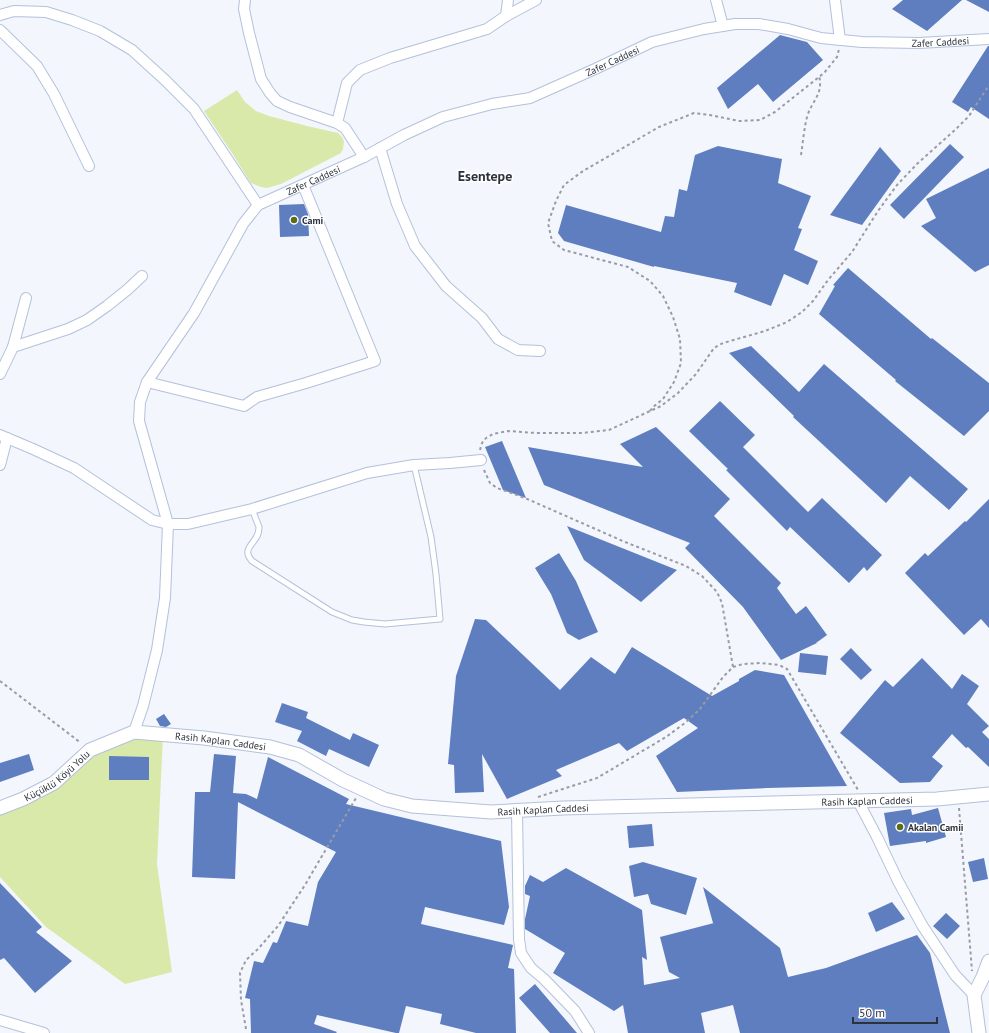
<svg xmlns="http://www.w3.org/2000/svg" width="989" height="1033" viewBox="0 0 989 1033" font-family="'PT Sans',sans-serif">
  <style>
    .green { fill: #d8e9a9 }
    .building { fill: #5e7ec0 }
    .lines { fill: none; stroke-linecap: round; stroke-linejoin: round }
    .service-casing { stroke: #b3c1da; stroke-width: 7 }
    .minor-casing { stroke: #b3c1da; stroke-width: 12 }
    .tertiary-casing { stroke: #b3c1da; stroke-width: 15 }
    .path { stroke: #989ca4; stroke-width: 2; stroke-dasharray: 3 3; stroke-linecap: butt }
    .service { stroke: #fff; stroke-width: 5 }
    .minor { stroke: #fff; stroke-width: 10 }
    .tertiary { stroke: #fff; stroke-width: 13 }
    .poi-dot { fill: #5c6d19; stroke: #fff; stroke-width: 1.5 }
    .labels { text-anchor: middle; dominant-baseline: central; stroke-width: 3; stroke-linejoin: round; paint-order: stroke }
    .street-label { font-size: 10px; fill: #2c323c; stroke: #fff }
    .poi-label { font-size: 10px; font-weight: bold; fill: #2c323c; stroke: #fff; text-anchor: start }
    .district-label { font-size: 14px; font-weight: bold; fill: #2c323c; stroke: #fff }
  </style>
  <rect width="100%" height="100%" fill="#f3f6fc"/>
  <path class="green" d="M237,90l8,12 11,9 13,5 38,10 31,7 4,4 2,4 -1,8 -2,4 -60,31 -14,4 -6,-1 -10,-4 -19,-30 -28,-42z
    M163,735l-6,129 15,108 -47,12 -79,-57 -46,-50v-69l23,-9 89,-59z"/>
  <path class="building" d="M903,0h59l-35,31 -35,-22z
    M966,0h23v12z
    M780,35l27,7 16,18 -50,42 -15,-18 -30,25 -11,-21z
    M988,46h1v73l-18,-12 -3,5 -16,-10z
    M950,144l14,13 -60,62 -14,-14z
    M718,146l64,13 -4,24 33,13 -13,32 4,1 -8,21 24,11 -10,24 -24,-11 -13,32 -37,-14 3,-9 -83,-17v1l-90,-26 -6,-8 8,-28 95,27 4,-16 9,1 5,-28 8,2 8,-36z
    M880,147l21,24 -39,54 -32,-10z
    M989,168v97l-14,7 -54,-46 15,-8 -10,-19z
    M304,204l4,10 1,22 -29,1 -1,-32z
    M848,268l83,71 1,-1 57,45v28l-25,25 -69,-55 1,-1 -77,-66 16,-28 -2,-1z
    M751,346l48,46 25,-28 144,125 -19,21 -39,-34 -24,27 -93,-86 1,-1 -65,-63z
    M720,401l35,34 -12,12 65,65 14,-14 60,57 -15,16 -3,-4 -15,16 -59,-56 -3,4 -61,-61 2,-1 -39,-38z
    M656,427l74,72 -16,17 67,67 -4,5 19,26 10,-8 21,29 -11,8h1l-36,17 -38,-53 -58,-59 5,-5 -146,-58 -16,-38 115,20 -23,-23z
    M502,441l24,57 -23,-8 -18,-43z
    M989,499v129l-8,-9 -17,16 -59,-62 20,-20 3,3 37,-35 1,1z
    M567,526l110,44 -36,32 -57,-42z
    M559,553l17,28 22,51 -19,8 -12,-7 -16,-39 -16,-26z
    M475,619l11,1 74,70 31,-33 24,17 17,-27 80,49 27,-15v-2l16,-9 29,5 63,111 -80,2 -90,4 -21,-36 42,-28 -14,-10 -57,33 -8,-8 -63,27 6,6 -55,23 -25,-45 2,38 -29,1 -1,-28 -6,-1 8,-88z
    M851,648l21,22 -11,10 -21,-21z
    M800,653l28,3 -2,19 -28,-3z
    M922,658l30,31 10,-15 17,12 -12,18 22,22 -7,6 7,7v28l-21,-20 -2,1 -14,-14 -20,23 11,9 -13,16 -30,1 -60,-50 45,-53 8,7z
    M282,703l26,9 -2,6 44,22 3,-7 26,12 -10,22 -40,-18 -3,7 -29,-15 5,-10 -27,-9z
    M164,714l7,10 -5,3 -6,-1 -4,-7z
    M29,754l5,16 -34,12v-19z
    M214,754l22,2 -3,37 13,1 11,5 11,-42 81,42 -3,5 155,37 8,66 -5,18 -79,-18 -4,17 92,21 -5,23 6,1 2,64h-40l-36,-9 2,-10 -36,-8 -7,27h-3l-79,-18 -3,9 23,8 -1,1h-85l-1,-34 -5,-1 9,-37 9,2 10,-21 4,1 9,-22 22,5 10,-44 18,-30 -98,-50 -3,77 -43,-2 3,-85h15z
    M109,756l40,1v23h-40z
    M938,808l8,29 -20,6v-2l-36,5 -6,-33 27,-4 1,6z
    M652,824l2,22 -25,2 -2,-22z
    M984,858l4,21 -15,3 -5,-20z
    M643,862l54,16 -11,37 -35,-11 -3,-10 -14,3 -5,-31z
    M566,868l76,42 5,50 -5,-3 2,28 36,-7 -11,-6 -9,-35 54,-14h-1l-10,-36 77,61 8,29 38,-9 91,-33 13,18 20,80h-210l-7,-28 -32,8 4,20h-77l-5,-28 -9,6 -61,-38 12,-20 -40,-24v-10l5,-23 -5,-2v-8l5,-11 13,7z
    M0,883l42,44 -6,5 36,29 -37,32 -31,-35 -4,2z
    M892,902l13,17 -29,13 -8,-19z
    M946,913l14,13 -13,13 -14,-13z
    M535,984l42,49h-27l-31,-35z"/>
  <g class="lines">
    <defs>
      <path id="service" d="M252,509l7,18c1,16 -20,20 -7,34l80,51 20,8 12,2 21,2 55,-5 -4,-45 -5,-37 -17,-72"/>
      <g id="minor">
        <path d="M245,0l-1,9 5,24 12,46 9,14 7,8 13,6 47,16 8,5 19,29"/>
        <path d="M716,0l7,26"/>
        <path d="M835,0l5,40"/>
        <path d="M0,15l14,-4 32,1 26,8 28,11 32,19 33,30 29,29 64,96"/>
        <path d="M506,16l2,-16"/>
        <path d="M0,30l37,36 17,28 35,72"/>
        <path d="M337,123l10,-40 13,-13 30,-12 97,-29 19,-13 30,-16"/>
        <path d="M380,148l17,56 18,42 31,40 36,32 16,21 20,11 22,1"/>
        <path d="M13,347l55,-18 19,-9 20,-14 20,-16 15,-14"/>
        <path d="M0,374l13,-27 13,-49"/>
        <path d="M147,382l97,24 13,-9 49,-14 69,-22 -72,-176"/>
        <path d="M0,435l33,14 41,19 78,52 16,4h20l64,-15 115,-36 47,-8 36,-2 31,-3"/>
        <path d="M0,465l7,-27"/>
        <path id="s1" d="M134,732l9,-26 14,-56 8,-52 3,-74 -29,-103 1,-19 7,-20 47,-69 49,-89 15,-19 106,-48 40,-22 39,-18 49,-13 38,-6 65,-29 57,-27 52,-13 31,-5h24l29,5 33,9 41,4 57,1 70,-4"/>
        <path d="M858,801l19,36 21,44 24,44 33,50 19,20"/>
        <path d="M517,811l2,128 2,14 10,15 13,11 31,32 14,22"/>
        <path d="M0,1020l44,13"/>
      </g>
      <g id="tertiary">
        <path id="s2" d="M0,808l23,-9 31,-16 36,-33 44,-18 70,6 66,9 29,8 44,25 41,19 28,7 79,6 72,-4 374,-9 52,-5"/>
        <path d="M979,1033l-5,-38 9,-18 6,-16"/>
      </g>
    </defs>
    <use href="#service" class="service-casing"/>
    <use href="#minor" class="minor-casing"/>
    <use href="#tertiary" class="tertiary-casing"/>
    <path class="path" d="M801,155c2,-13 3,-26 6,-38 4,-15 17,-23 12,-41
      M650,411l3,-4 10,-8 11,-17 7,-19 -1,-24 -7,-22 -10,-21 -13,-15 -22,-14 -64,-17 -12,-9 -4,-18 8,-22 8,-16 19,-14 76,-44 35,-14 16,2 29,6 21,-1 15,-8 49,-39 13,-16 2,-8
      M480,450l2,-7 4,-5 7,-4 15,-3 28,2h46l27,-3 52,-24 17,-13 18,-19 18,-26 9,-5 42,-12 22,-9 15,-10 11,-11 15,-21 24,-28 26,-41 19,-26 20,-21 38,-34 14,-14 20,-31
      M484,470l6,13 7,5 28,10 100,44 61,24 16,10 15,16 5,11 11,64
      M0,681l81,62
      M538,797l59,-19 69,-41 19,-14 15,-14 23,-32 10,-10 10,-3 18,-1 18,2 8,4 71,121
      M959,808l13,163
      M246,1029l-5,-29 -1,-27 6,-13 12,-11 20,-23 27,-41 51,-87"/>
    <use href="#service" class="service"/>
    <use href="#minor" class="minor"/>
    <use href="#tertiary" class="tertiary"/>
  </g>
  <g class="poi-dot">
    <circle cx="294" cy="220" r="4"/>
    <circle cx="900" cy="827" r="4"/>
  </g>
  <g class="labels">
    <g class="street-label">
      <text stroke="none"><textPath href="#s1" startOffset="1289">Zafer Caddesi</textPath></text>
      <text stroke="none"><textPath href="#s1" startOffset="953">Zafer Caddesi</textPath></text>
      <text stroke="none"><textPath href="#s1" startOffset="629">Zafer Caddesi</textPath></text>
      <text stroke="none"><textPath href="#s2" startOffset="243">Rasih Kaplan Caddesi</textPath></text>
      <text stroke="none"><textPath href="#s2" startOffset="66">Küçüklü Köyü Yolu</textPath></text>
      <text stroke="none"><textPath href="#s2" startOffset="903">Rasih Kaplan Caddesi</textPath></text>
      <text stroke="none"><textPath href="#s2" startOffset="579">Rasih Kaplan Caddesi</textPath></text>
    </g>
    <g class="poi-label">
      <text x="302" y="220">Cami</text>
      <text x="908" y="827">Akalan Camii</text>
    </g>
    <g class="district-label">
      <text x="485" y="176">Esentepe</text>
    </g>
  </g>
  <path d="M853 1017v6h84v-6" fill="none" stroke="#2c323c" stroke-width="2"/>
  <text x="859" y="1017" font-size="12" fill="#2c323c" stroke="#ffffff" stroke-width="3" paint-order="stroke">50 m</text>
</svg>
